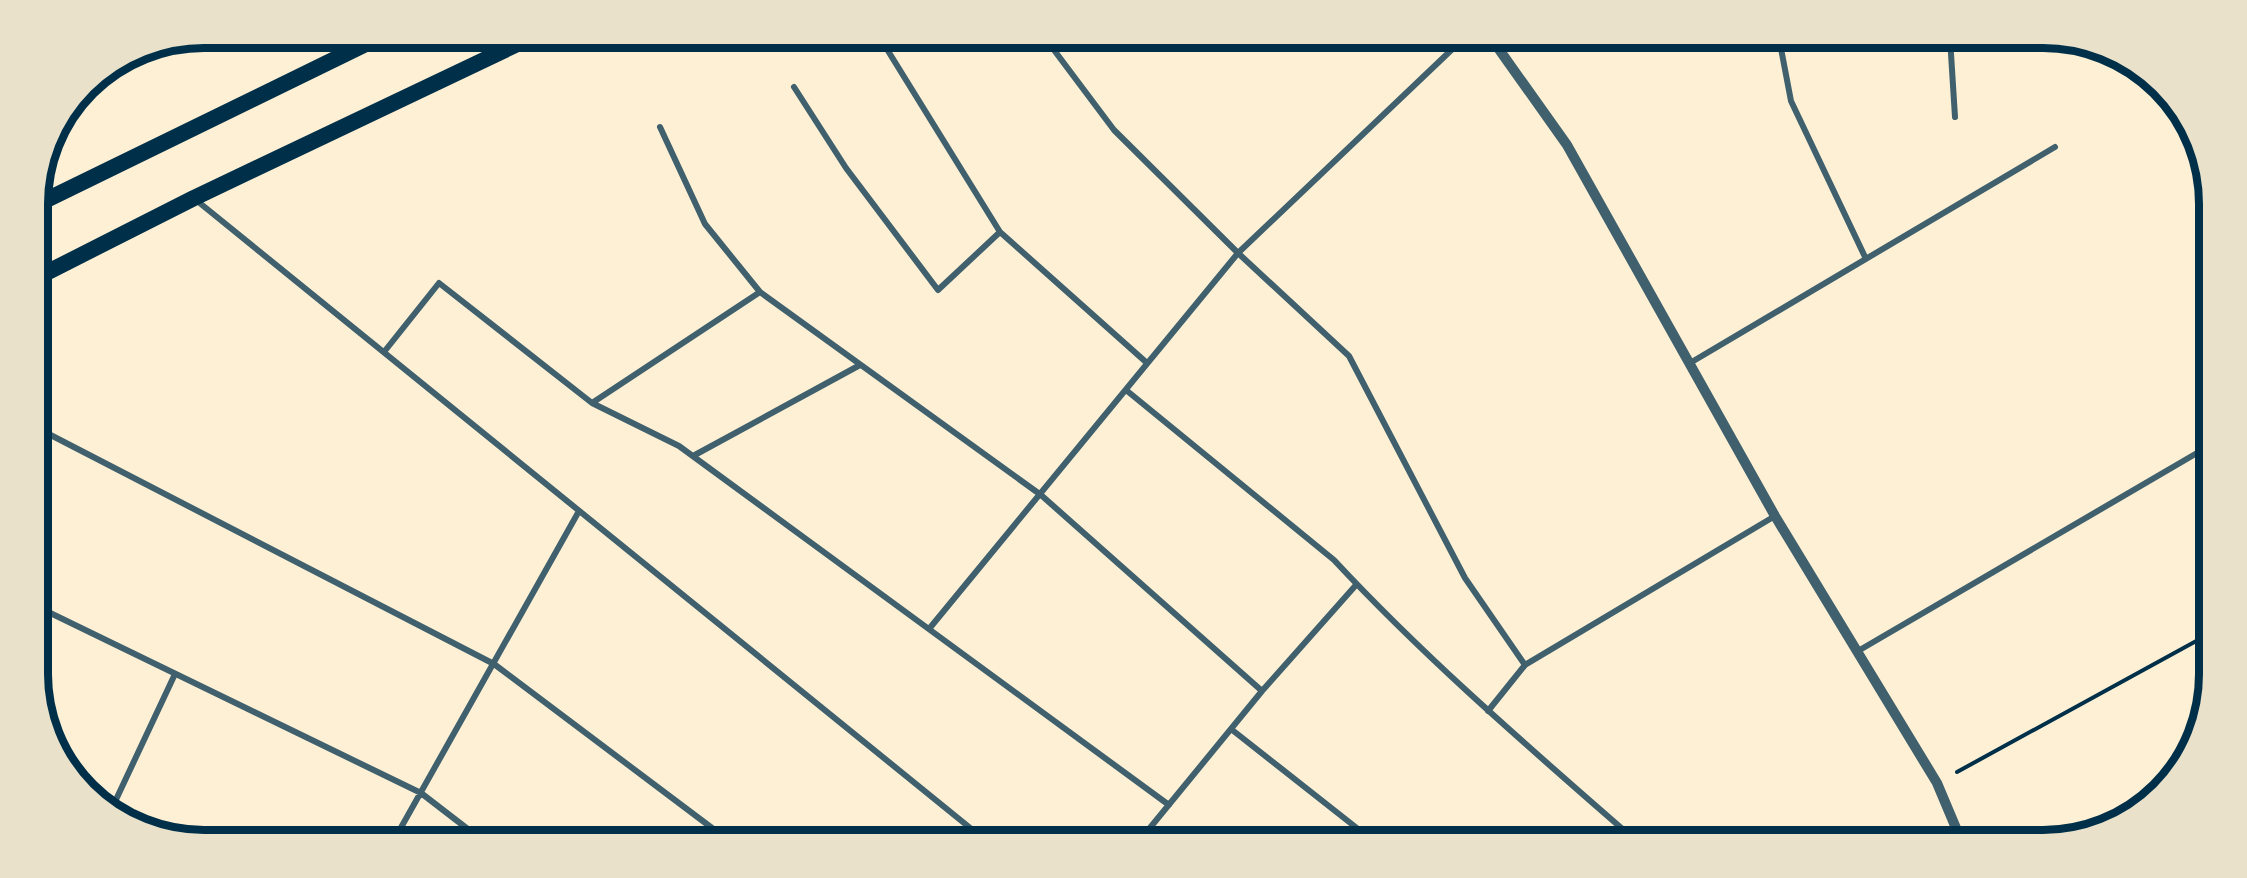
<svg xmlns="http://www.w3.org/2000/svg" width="2247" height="878" viewBox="0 0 2247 878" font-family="'Times New Roman',serif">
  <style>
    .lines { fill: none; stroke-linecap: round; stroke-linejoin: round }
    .path { stroke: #003049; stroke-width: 4 }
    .minor { stroke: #3f606c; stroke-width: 6 }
    .tertiary { stroke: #3f606c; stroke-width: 10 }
    .trunk { stroke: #003049; stroke-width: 16 }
    .rim { fill: none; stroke: #003049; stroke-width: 8 }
  </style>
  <rect width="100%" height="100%" fill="#fdf0d5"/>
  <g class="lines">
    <path class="path" d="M1957,772l252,-138"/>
    <path class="minor" d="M1045,38l69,92 124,123 111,103 116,222 60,87
      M1779,38l12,63 75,158
      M1950,38l5,79
      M885,46l115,186 147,131
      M794,87l52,81 92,122 62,-58
      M660,127l45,97 55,68 281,203 221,196
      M196,200l789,640
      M384,352l55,-69 153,120 168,-111
      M1690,363l365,-216
      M1126,390l208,170c93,100 198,190 301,280
      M592,403l87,43 490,359
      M39,429l455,235 234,176
      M693,456l167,-91
      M40,608l381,185 61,47
      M929,629l309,-376 226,-215
      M1858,651l351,-205
      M1488,711l37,-46 250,-149
      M1231,729l141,111
      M90,791l84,45
      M113,806l62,-132
      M394,840l185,-329
      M1140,840l122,-149 94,-106"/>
    <path class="tertiary" d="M1491,38l76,107 208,371 162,267 24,57"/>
    <path class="trunk" d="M38,204l340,-166
      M38,277l156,-79 336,-160"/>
  </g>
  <path d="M0 0H2247V878H0ZM204 48H2043A156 156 0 0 1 2199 204V674A156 156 0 0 1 2043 830H204A156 156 0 0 1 48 674V204A156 156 0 0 1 204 48Z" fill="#e9e1ca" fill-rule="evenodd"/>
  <path class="rim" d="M204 48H2043A156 156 0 0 1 2199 204V674A156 156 0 0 1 2043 830H204A156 156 0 0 1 48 674V204A156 156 0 0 1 204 48Z"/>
</svg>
